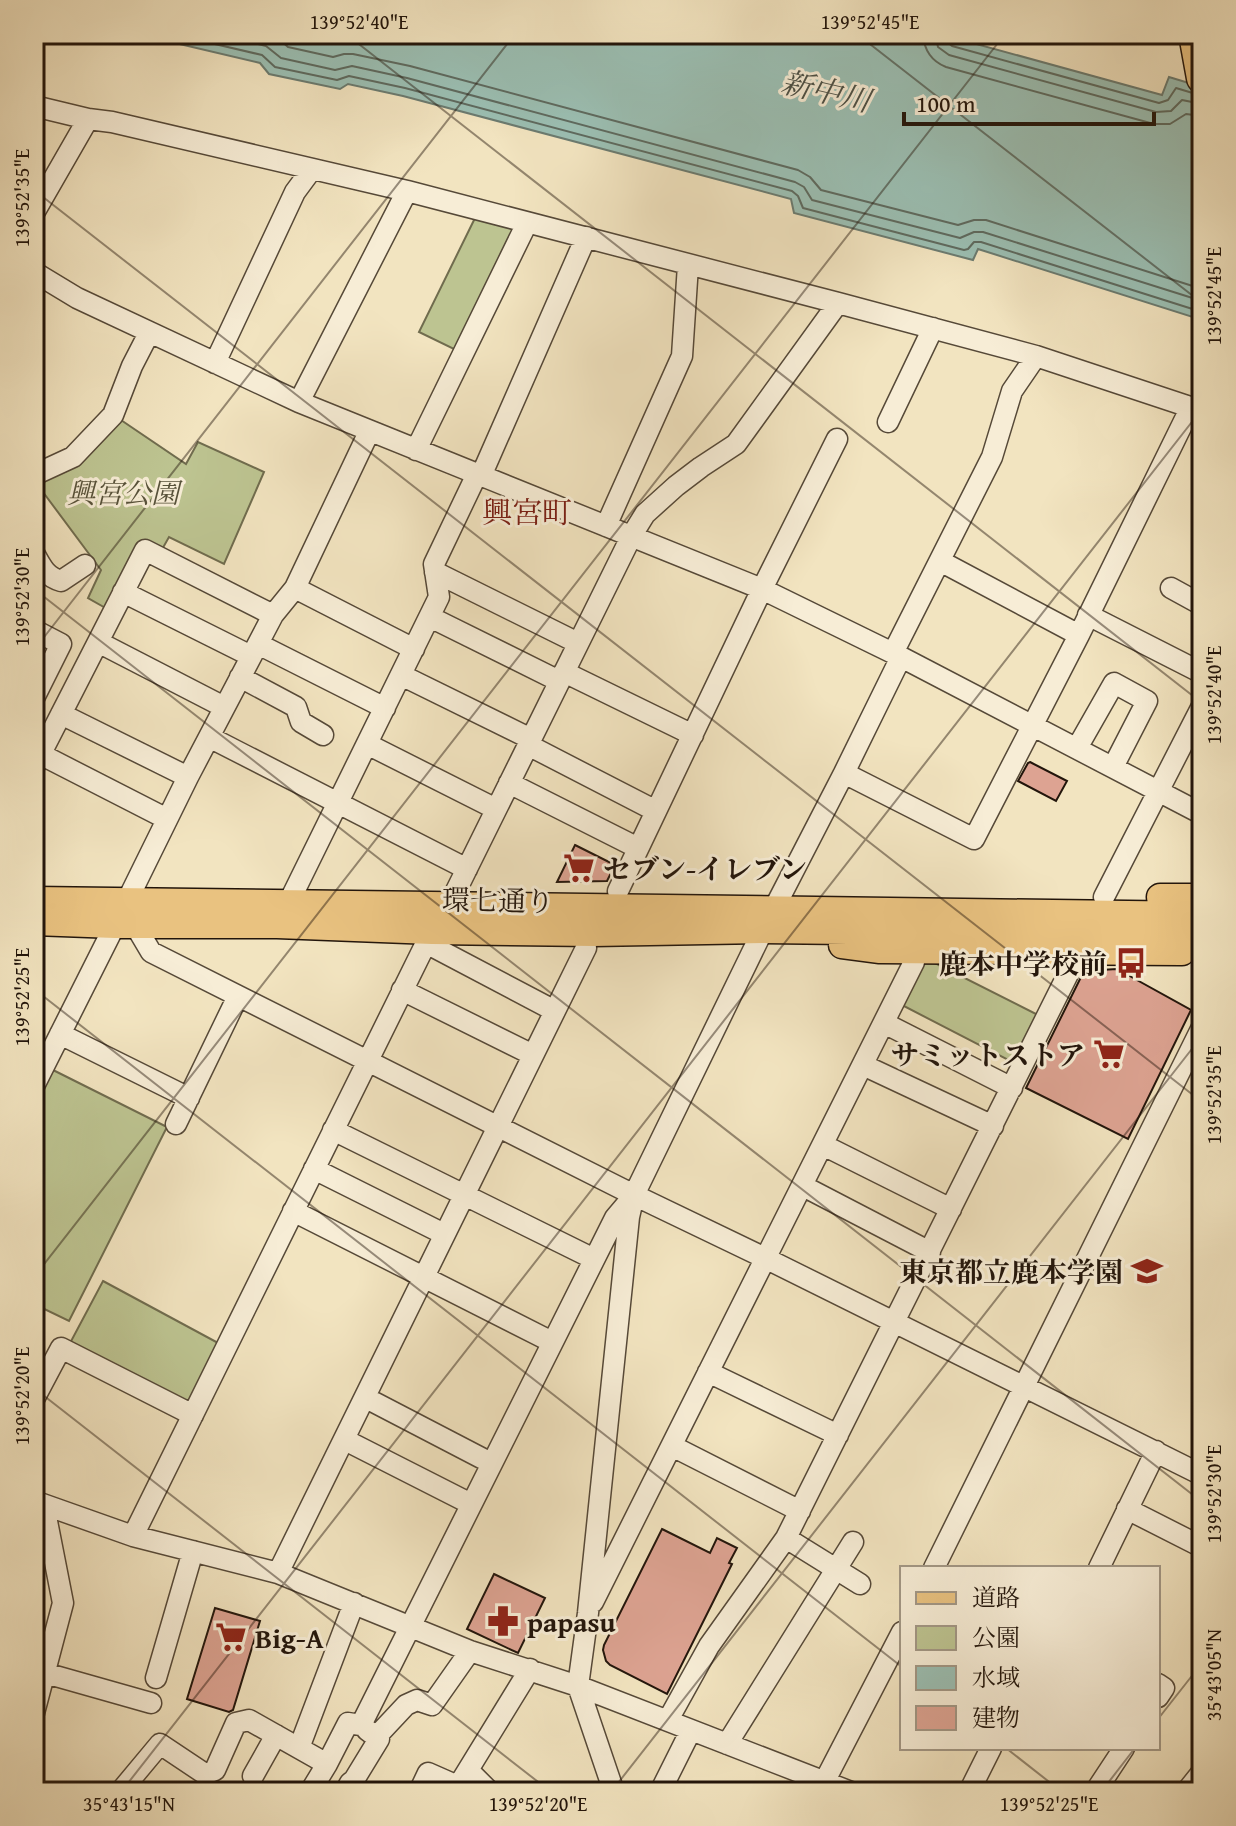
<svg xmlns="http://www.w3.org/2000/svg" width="1236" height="1826" viewBox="0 0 1236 1826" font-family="'Gentium Book Plus','Noto Serif JP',serif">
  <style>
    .green { fill: #bdc491; stroke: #706c4e; stroke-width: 2 }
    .water { fill: #9bbfb3; stroke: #6b7b70; stroke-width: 2 }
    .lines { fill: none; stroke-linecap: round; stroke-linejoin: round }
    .shore { stroke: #5e6a5f; stroke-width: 2 }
    .building { fill: #dda392; stroke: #22150b; stroke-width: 2 }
    .minor-casing { stroke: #564938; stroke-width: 23 }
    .major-casing { stroke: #22150b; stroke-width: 29 }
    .highway-casing { stroke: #22150b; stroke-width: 33 }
    .minor { stroke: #f7edd6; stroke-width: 20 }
    .major { stroke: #e9c280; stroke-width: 26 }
    .highway { stroke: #e9c280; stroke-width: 30 }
    .ticks { fill: none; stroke: #22150b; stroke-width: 2; stroke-opacity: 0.45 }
    .labels { text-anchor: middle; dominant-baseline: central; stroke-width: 6; stroke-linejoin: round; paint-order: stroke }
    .park-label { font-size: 28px; font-style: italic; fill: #58523a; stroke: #f7edd6 }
    .poi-label { font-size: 28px; font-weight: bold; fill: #22150b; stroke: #f7edd6; text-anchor: start }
    .street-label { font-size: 28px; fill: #22150b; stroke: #f7edd6 }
    .water-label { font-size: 30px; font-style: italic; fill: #4c5046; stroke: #f7edd6 }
    .neighbourhood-label { font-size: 30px; fill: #7a1f14; stroke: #f7edd6 }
    .neatline { fill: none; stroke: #22150b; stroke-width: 3 }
    .ticks-label { font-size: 20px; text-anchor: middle; fill: #22150b }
  </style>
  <rect width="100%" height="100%" fill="#f2e4c0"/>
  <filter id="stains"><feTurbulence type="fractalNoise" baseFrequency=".0025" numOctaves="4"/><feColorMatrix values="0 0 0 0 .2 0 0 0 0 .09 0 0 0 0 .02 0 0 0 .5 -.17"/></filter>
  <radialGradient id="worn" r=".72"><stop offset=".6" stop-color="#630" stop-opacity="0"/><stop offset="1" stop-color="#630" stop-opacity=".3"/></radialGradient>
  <path class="green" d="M477,214l45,12 -62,126 -41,-20z
    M115,416l71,48 12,-22 66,30 -40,92 -55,-27 -9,16 -15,-8 -36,65 -21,-12 13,-28 -67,-90z
    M923,957l117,59 -24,48 -116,-60z
    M51,1069l116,58 -98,194 -35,-17v-202z
    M103,1281l117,63 -32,62 -119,-61z"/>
  <path class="water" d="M137,34h803l222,61 7,-18 33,10v233l-224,-71 -5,11 -179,-47 -3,-14 -388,-103 -55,-12 -8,5 -71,-15 -9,-11z"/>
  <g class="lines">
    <path class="shore" d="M172,34l90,21 13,12 62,13 12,-4 56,12 387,103 6,5 5,12 161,42 4,-1 6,-7h7l221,70
      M217,34l49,12 15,12 54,12 17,-4 55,12 388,104 9,5 8,13 148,38 14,-6h9l219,69
      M269,34l10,5 9,8 45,10 11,-3h9l57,12 388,104 12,7 11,13 137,35 16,-5h12l216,69
      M923,34c1,16 8,27 23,33l208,57h16l16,-10 16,2
      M935,34l3,13 11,8 207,57 15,-1 11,-11 20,4
      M945,34l1,7 6,5 207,57 9,-3 8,-12 20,6"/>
  </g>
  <path class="building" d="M1030,762l37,19 -11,20 -38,-20 10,-18z
    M575,845l40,20 -8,16 -50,1z
    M1117,969l74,41 -63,129 -102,-51 58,-117z
    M662,1529l48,24 7,-15 20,10 -8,15 3,1 -65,130 -57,-29 -4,-4 -3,-11 1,-5z
    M494,1574l51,24 -27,55 -51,-24z
    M215,1608l45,13 -27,89 -4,2 -42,-13z"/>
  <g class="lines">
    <defs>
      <path id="minor" d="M34,106l54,13 24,3 295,69 431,112 198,53 166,55
        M34,213l54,-94
        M34,272l43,26 222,104 463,187 139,68 301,157
        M215,363l80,-171 17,-23
        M299,402l108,-211
        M888,422l45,-94
        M416,450l111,-227
        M34,475l39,-18 40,-42 19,-49 17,-33
        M481,476l105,-239
        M606,526l76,-170 6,-91
        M34,553c7,13 12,24 27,28l24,-16
        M940,561l139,74
        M435,572l143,71
        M295,588l119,61
        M1171,588l31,17
        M123,592l128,64
        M1088,615l114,58
        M430,617l129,64
        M34,630l27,14 -27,54
        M98,642l126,65
        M258,644l127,64
        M893,653l99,-196 20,-66 24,-35
        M564,672l129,63
        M401,675l130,64
        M240,677l56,30 5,15 22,13
        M61,714l127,63
        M209,737l258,132
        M367,744l129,65
        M528,745l128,66
        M1077,748l37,-65 33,18 -34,66
        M40,754l127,65
        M34,767l111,-217 128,65
        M844,773l130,66 105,-204 108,-220
        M509,783l129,65
        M618,891l144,-302 75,-150
        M1104,897l98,-191
        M127,901l61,-124 85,-162 22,-27 74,-156
        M288,904l151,-307 -5,-33 43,-90
        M449,905l183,-370 13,-21 31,-28 25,-19 35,-23 102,-141
        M135,925l16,27 483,243 133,64 435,216
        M426,943l129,68
        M402,990l131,65
        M884,1023l128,65
        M60,1034l129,64
        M863,1065l130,61
        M34,1086l81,-161
        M176,1124l62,-128
        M333,1130l261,129
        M823,1145l128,64
        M314,1169l130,65
        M803,1186l127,66
        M293,1211l259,131
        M708,1372l130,63
        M366,1398l125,65
        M34,1399l27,-51 132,67
        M345,1440l126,64
        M672,1446l128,65
        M34,1501l99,35 145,37 192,78 108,35 273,106
        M1127,1509l75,38
        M133,1536l299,-605
        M786,1538l74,46
        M934,1568l268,-541
        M1099,1568l57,-117
        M278,1573l308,-625
        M593,1602l321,-640
        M45,1673l106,30
        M156,1678l37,-127
        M1158,1684l6,4 -6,9
        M34,1713l29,-110 -19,-97
        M668,1720l41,-74 77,-108 293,-586
        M376,1737l30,-32 11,-5 15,5 38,-54
        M727,1744l126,-202
        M299,1748l55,-145
        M253,1776l23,-41
        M120,1792l40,-48 45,30 10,-4 21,-47 13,-3 78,44
        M310,1792l17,-28 21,-41 13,2 254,-507 16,-19
        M345,1792l5,-9 4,-3 25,-41 -12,-9
        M419,1792l9,-19 25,11 7,-1 8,-13
        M490,1792l-22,-22 62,-101
        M614,1792l-36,-106 10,-73 41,-396 5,-22 129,-265 81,-157 57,-116
        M660,1792l31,-62
        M819,1792l83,-160
        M969,1792l22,-44
        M1095,1792l29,-44
        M1186,1792l16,-20"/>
      <path id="major" d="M1160,897h42
        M34,900l1168,15
        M34,922l81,3h162l155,6 161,2 170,-3 439,5
        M842,945l38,5 302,2"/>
      <path id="highway" d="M1194,34l8,44"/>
    </defs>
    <use href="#minor" class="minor-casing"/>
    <use href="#major" class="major-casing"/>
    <use href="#highway" class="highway-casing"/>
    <use href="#minor" class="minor"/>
    <use href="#major" class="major"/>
    <use href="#highway" class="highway"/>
  </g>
  <path class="ticks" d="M346,34l856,669M857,34l345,269M34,190l1168,912M34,589l1168,913M34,650l481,-616M34,989l868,678M34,1277l971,-1243M34,1388l517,404M1158,1719l44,-56M1006,1748l56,44M34,1788l6,4M121,1792l1081,-1383M611,1792l591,-756M1101,1792l34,-44"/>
  <defs>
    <symbol id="supermarket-bare" viewBox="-9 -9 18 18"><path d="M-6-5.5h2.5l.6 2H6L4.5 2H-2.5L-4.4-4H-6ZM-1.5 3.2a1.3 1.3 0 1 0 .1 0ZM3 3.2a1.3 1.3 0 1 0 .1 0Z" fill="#8f2418" stroke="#f7edd6" stroke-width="2.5" paint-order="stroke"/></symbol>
    <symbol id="bus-bare" viewBox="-9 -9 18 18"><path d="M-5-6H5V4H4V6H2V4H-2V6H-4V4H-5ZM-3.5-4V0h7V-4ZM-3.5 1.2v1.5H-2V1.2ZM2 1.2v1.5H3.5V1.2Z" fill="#8f2418" stroke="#f7edd6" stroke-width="2.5" paint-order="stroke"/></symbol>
    <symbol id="school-bare" viewBox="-9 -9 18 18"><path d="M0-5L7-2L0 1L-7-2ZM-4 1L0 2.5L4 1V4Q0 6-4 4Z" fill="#8f2418" stroke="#f7edd6" stroke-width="2.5" paint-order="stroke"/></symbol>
    <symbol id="pharmacy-bare" viewBox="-9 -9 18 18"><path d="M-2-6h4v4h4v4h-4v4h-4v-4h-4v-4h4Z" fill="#8f2418" stroke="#f7edd6" stroke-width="2.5" paint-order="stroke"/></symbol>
  </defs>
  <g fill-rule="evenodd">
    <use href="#supermarket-bare" x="557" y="846" width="44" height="44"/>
    <use href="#bus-bare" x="1109" y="941" width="44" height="44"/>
    <use href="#supermarket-bare" x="1087" y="1032" width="44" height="44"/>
    <use href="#school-bare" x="1125" y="1249" width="44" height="44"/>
    <use href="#pharmacy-bare" x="481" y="1599" width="44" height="44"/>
    <use href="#supermarket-bare" x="209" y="1615" width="44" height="44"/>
  </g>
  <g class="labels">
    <g class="park-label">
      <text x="123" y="492">興宮公園</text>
    </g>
    <g class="poi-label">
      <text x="603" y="868">セブン-イレブン</text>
      <text x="1107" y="963" text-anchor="end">鹿本中学校前</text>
      <text x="1085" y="1054" text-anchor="end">サミットストア</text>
      <text x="1123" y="1271" text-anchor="end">東京都立鹿本学園</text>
      <text x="527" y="1621">papasu</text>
      <text x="255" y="1637">Big-A</text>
    </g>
    <g class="street-label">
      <text transform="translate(498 900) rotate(1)">環七通り</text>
    </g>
    <g class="water-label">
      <text transform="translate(826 91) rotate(13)">新中川</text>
    </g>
    <g class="neighbourhood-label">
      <text x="527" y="512">興宮町</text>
    </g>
  </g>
  <rect width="1236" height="1826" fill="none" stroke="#f2e4c0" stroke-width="88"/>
  <rect x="900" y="1566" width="260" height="184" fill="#f7edd6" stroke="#a29785" stroke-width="2"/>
  <rect x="916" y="1592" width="40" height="12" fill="#e9c280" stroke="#a29785" stroke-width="2"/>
  <text x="972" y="1606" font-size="24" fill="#22150b">道路</text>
  <rect x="916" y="1626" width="40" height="24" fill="#bdc491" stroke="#a29785" stroke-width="2"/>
  <text x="972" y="1646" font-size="24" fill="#22150b">公園</text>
  <rect x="916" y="1666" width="40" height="24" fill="#9bbfb3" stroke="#a29785" stroke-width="2"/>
  <text x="972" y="1686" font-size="24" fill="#22150b">水域</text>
  <rect x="916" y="1706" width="40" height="24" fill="#dda392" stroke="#a29785" stroke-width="2"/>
  <text x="972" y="1726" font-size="24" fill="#22150b">建物</text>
  <path d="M904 112v12h250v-12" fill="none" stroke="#22150b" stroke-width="4"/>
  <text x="916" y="112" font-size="24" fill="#22150b" stroke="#f7edd6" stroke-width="6" paint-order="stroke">100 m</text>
  <rect x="44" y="44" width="1148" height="1738" class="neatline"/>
  <g class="ticks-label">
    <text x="359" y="29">139°52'40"E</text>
    <text x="870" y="29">139°52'45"E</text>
    <text transform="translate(22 198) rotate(-90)" y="7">139°52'35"E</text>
    <text transform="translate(1214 296) rotate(-90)" y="7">139°52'45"E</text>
    <text transform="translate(22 597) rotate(-90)" y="7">139°52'30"E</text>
    <text transform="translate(1214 695) rotate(-90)" y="7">139°52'40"E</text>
    <text transform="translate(22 997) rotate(-90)" y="7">139°52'25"E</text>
    <text transform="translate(1214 1095) rotate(-90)" y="7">139°52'35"E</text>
    <text transform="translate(22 1396) rotate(-90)" y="7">139°52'20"E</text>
    <text transform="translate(1214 1494) rotate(-90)" y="7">139°52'30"E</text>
    <text transform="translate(1214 1675) rotate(-90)" y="7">35°43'05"N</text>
    <text x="129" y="1811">35°43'15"N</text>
    <text x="538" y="1811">139°52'20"E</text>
    <text x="1049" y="1811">139°52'25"E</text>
  </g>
  <rect width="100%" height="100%" filter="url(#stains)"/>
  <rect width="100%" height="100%" fill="url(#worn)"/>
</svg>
